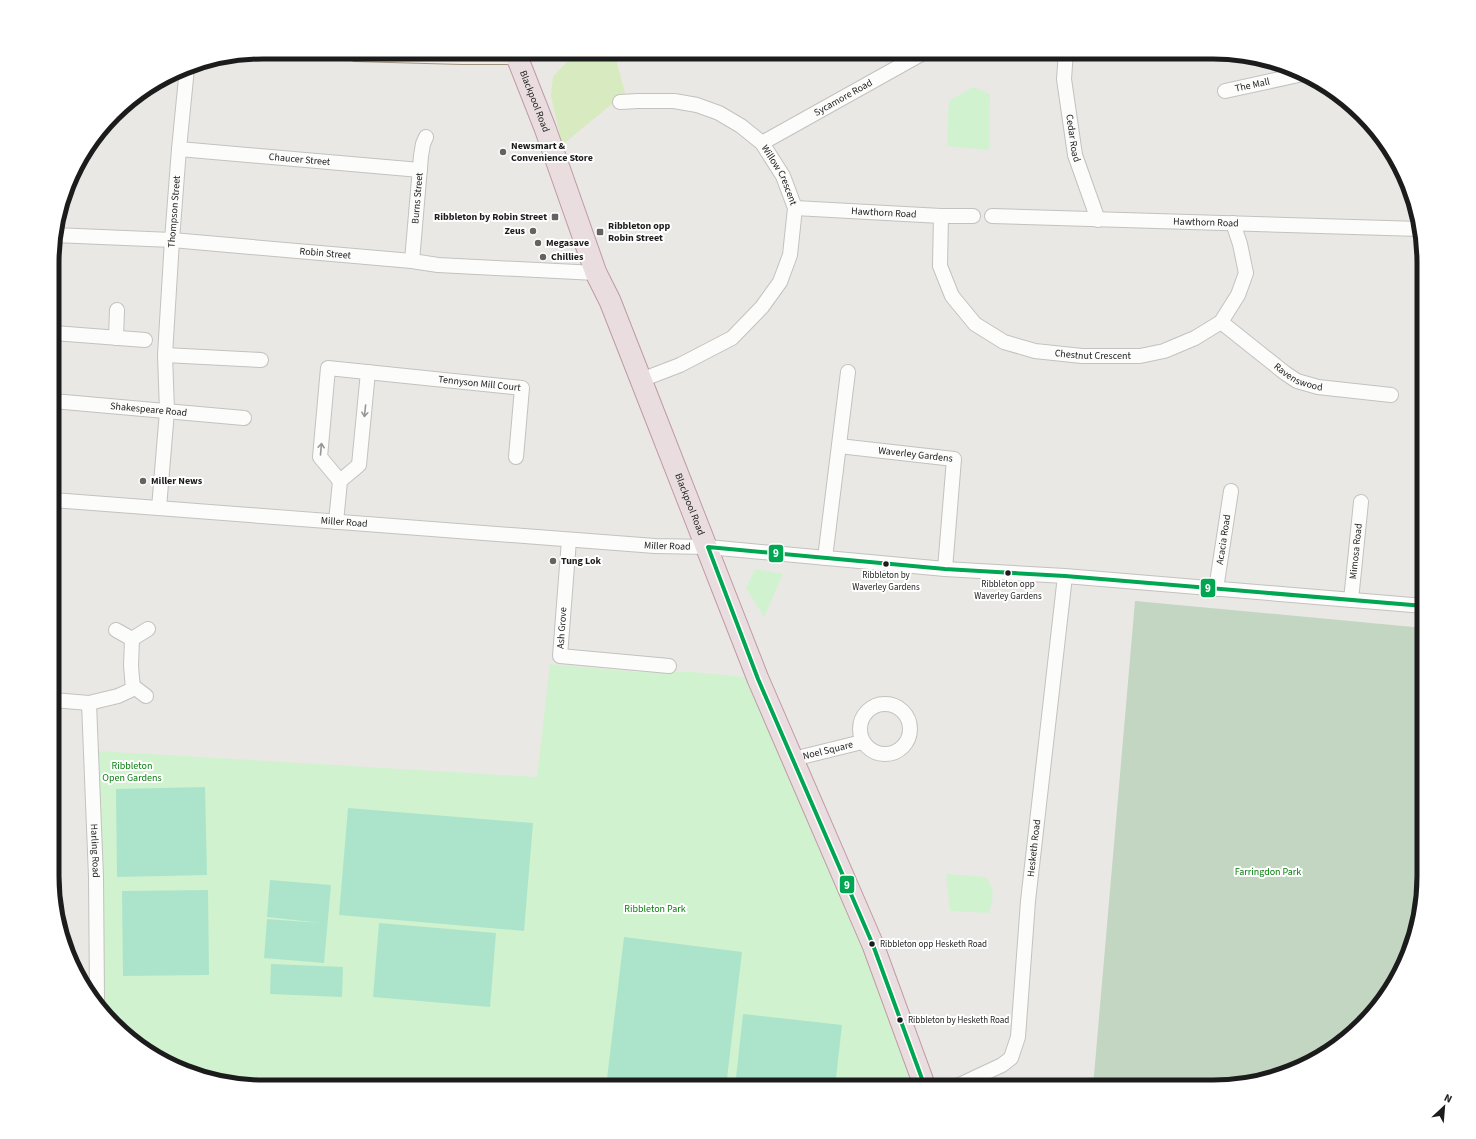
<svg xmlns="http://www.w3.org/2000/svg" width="1476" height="1139" viewBox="0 0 1476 1139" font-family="'Source Sans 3',sans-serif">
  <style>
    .grass { fill: #d8eac0 }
    .cemetery { fill: #c2d6c1 }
    .park { fill: #d0f2cf }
    .pitch { fill: #ace4cb }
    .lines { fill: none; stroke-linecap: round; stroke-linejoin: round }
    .minor-casing { stroke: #c3c2c0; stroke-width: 16 }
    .major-casing { stroke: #a09481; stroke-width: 20 }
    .highway-casing { stroke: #c09aa6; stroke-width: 23 }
    .minor { stroke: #fcfcfb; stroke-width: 14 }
    .major { stroke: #f0eae2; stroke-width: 18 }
    .highway { stroke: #e9dddf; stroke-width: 21 }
    .bus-1-casing { stroke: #fff; stroke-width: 7 }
    .bus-1 { stroke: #00a651; stroke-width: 4 }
    .oneway { stroke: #979797 }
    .poi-dot { fill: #646362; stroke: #fff; stroke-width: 1.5 }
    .bus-dot { fill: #1c1c1c; stroke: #fff; stroke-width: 1.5 }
    .labels { text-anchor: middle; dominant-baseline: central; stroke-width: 4; stroke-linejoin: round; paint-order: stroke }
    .bus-label { font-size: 9px; fill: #1c1c1c; stroke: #fff }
    .street-label { font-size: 10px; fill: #1c1c1c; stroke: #fff }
    .poi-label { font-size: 10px; font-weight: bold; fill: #1c1c1c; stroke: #fff; text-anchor: start }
    .park-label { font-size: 10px; fill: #067d0c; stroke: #fff }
    .rim { fill: none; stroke: #1c1c1c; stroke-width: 5 }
    .line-badge { stroke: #fff; stroke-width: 1.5 }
    .badge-label { font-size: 11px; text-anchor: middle; font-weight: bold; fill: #fff }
  </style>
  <rect width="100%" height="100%" fill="#eae8e4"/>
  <path class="grass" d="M579,52h35l11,41 -63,52 -11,-49 2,-20 20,-20z"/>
  <path class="cemetery" d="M1135,601l289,27v262l-16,67 -36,58 -66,50 -52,18 -41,4h-120z"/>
  <path class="park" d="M973,87l17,7 -1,56 -42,-4 2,-45z
    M755,569l28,5 -19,43 -18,-29z
    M550,664l88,8h55l52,5c38,83 75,167 110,252 22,52 45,104 61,158h-666l-67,-16 -59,-36 -23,-30 -3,-254 439,26z
    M946,874l40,3c10,15 7,20 3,36l-39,-2z"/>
  <path class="pitch" d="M205,787l2,88 -90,2 -1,-88z
    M348,808l185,15 -9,108 -185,-16z
    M270,880l61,5 -7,78 -60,-5 3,-39 54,4 -54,-6z
    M208,890l1,85 -86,1 -1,-85z
    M379,923l117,10 -6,74 -117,-10z
    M624,937l118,15 -16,135h-120z
    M271,964l72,3 -1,30 -72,-3z
    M743,1014l99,11 -7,62h-100z"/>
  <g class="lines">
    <defs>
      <g id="minor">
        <path id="s1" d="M1066,52l-2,27 11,76 23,65"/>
        <path id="s2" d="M1225,91l78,-17"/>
        <path id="s3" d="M620,102l18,-1h36l23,4 22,8 22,13 21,17 21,33 12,32 -5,47 -10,27 -18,25 -30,31 -52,27 -39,15"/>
        <path id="s4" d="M762,143l163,-91"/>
        <path id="s5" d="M179,149l241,21"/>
        <path id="s6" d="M795,208l146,8h32"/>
        <path id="s7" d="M941,216l-1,50 12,30 23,28 29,18 31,9 47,5h58l24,-5 31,-13 26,-16 17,-27 8,-22 -6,-29 -7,-21"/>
        <path id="s8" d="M992,216l428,13"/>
        <path id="s9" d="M54,235l118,5 240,21 26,4 158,8"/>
        <path id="s10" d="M412,261l9,-105 2,-12 3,-7"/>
        <path id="s11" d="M1221,322l64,51 12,8 21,6 73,8"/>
        <path d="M54,333l91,7"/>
        <path d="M116,338l1,-28"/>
        <path d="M165,355l96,5"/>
        <path id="s12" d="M53,401l191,17"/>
        <path id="s13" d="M839,446l115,13 -9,110"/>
        <path id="s14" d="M340,481l-20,-24 8,-89 194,20 -6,69"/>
        <path id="s15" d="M53,500l602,46 53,1 237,22 120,7 359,30"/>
        <path id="s16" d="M159,508l8,-97 -2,-56 7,-115 7,-91 8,-81"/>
        <path d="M336,522l4,-41 19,-16 9,-93"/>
        <path d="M569,540l-9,116 109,10"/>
        <path d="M825,558l23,-186"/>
        <path id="s17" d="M1216,589l15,-98"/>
        <path id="s18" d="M1351,600l10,-98"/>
        <path d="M116,630l16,9 16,-10"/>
        <path d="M134,687l12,9"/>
        <path id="s19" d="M53,700l36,3 7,174 1,122"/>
        <path d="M89,703l29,-7 15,-7 -2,-23 1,-27"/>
        <circle cx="885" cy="729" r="25"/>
        <path id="s20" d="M793,759l69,-17"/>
        <path id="s21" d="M955,1087l47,-22 9,-7 7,-21 10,-136 37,-325"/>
      </g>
      <path id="major" d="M355,52l107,3h55l9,-3"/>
      <g id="highway">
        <path id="s22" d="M515,52l30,76 51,145 14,28 31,79 117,299 115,266 52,142"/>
      </g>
    </defs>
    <use href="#minor" class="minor-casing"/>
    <use href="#major" class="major-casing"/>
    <use href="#highway" class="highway-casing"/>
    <use href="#minor" class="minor"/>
    <use href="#major" class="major"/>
    <use href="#highway" class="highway"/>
    <defs>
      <path id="bus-1" d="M925,1087l-52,-142 -115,-266 -50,-132 237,22 120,7 359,30"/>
    </defs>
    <use href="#bus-1" class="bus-1-casing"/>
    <use href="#bus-1" class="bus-1"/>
  </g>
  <defs><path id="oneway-shaft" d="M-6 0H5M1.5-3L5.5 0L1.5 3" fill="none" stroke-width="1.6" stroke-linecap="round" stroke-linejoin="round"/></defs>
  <g class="oneway">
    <use href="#oneway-shaft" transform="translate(365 411) rotate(96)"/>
    <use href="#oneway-shaft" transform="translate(321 449) rotate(-85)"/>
  </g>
  <g class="poi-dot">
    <circle cx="503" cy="152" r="4"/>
    <rect x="551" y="213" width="8" height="8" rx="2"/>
    <circle cx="533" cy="231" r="4"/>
    <rect x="596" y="228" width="8" height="8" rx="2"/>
    <circle cx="538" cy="243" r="4"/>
    <circle cx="543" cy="257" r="4"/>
    <circle cx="143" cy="481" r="4"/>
    <circle cx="553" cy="561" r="4"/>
  </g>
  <g class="bus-dot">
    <circle cx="886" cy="564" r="3.5"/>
    <circle cx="1008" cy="573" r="3.5"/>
    <circle cx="872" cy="944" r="3.5"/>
    <circle cx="900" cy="1020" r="3.5"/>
  </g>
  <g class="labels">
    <g class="bus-label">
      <text x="886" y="575">Ribbleton by<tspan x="886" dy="12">Waverley Gardens</tspan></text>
      <text x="1008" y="584">Ribbleton opp<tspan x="1008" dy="12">Waverley Gardens</tspan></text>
      <text x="880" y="944" text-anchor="start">Ribbleton opp Hesketh Road</text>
      <text x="908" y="1020" text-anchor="start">Ribbleton by Hesketh Road</text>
    </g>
    <g class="street-label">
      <text stroke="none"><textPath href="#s2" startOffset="28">The Mall</textPath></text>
      <text stroke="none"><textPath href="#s4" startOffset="93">Sycamore Road</textPath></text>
      <text stroke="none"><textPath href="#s22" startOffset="53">Blackpool Road</textPath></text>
      <text stroke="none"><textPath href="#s1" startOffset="87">Cedar Road</textPath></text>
      <text stroke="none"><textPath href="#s5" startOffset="121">Chaucer Street</textPath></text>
      <text stroke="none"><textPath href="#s3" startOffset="190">Willow Crescent</textPath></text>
      <text stroke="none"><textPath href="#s10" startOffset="63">Burns Street</textPath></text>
      <text stroke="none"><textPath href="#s16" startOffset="297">Thompson Street</textPath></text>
      <text stroke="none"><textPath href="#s6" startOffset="89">Hawthorn Road</textPath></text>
      <text stroke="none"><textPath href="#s8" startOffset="214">Hawthorn Road</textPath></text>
      <text stroke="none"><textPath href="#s9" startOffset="272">Robin Street</textPath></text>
      <text stroke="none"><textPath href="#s7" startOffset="243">Chestnut Crescent</textPath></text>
      <text stroke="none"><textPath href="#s11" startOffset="96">Ravenswood</textPath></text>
      <text stroke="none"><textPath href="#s14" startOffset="273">Tennyson Mill Court</textPath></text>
      <text stroke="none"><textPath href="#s12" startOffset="96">Shakespeare Road</textPath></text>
      <text stroke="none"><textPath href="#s13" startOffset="77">Waverley Gardens</textPath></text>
      <text stroke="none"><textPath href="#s22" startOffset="485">Blackpool Road</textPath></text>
      <text stroke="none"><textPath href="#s15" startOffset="292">Miller Road</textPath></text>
      <text stroke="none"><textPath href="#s17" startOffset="50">Acacia Road</textPath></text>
      <text stroke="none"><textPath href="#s15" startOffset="616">Miller Road</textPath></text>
      <text stroke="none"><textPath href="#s18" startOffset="49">Mimosa Road</textPath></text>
      <text transform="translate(562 628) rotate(-86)">Ash Grove</text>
      <text stroke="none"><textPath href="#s20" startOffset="36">Noel Square</textPath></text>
      <text stroke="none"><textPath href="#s21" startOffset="275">Hesketh Road</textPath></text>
      <text stroke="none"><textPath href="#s19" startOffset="184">Harling Road</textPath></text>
    </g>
    <g class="poi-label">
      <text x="511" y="146">Newsmart &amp;<tspan x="511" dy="12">Convenience Store</tspan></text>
      <text x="547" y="217" text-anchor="end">Ribbleton by Robin Street</text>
      <text x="608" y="226">Ribbleton opp<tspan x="608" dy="12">Robin Street</tspan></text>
      <text x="525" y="231" text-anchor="end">Zeus</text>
      <text x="546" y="243">Megasave</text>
      <text x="551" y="257">Chillies</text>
      <text x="151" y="481">Miller News</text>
      <text x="561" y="561">Tung Lok</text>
    </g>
    <g class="park-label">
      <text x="132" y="766">Ribbleton<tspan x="132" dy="12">Open Gardens</tspan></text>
      <text x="1268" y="872">Farringdon Park</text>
      <text x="655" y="909">Ribbleton Park</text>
    </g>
  </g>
  <path d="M0 0H1476V1139H0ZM263 59H1213A204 204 0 0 1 1417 263V876A204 204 0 0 1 1213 1080H263A204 204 0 0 1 59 876V263A204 204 0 0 1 263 59Z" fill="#fff" fill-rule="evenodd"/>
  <path class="rim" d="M263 59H1213A204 204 0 0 1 1417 263V876A204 204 0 0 1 1213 1080H263A204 204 0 0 1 59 876V263A204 204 0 0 1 263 59Z"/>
  <g class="line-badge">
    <rect x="768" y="544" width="16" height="19" rx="4" fill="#00a651"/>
    <rect x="1200" y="578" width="16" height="20" rx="4" fill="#00a651"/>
    <rect x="839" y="875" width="16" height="19" rx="4" fill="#00a651"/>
  </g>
  <g class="badge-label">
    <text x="776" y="557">9</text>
    <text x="1208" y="592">9</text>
    <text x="847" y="889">9</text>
  </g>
  <g transform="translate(1444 1107) rotate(26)" stroke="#ffffff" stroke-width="3" paint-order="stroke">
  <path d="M0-3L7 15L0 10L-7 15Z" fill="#1c1c1c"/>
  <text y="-6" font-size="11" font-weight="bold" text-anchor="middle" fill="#1c1c1c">N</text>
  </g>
</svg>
